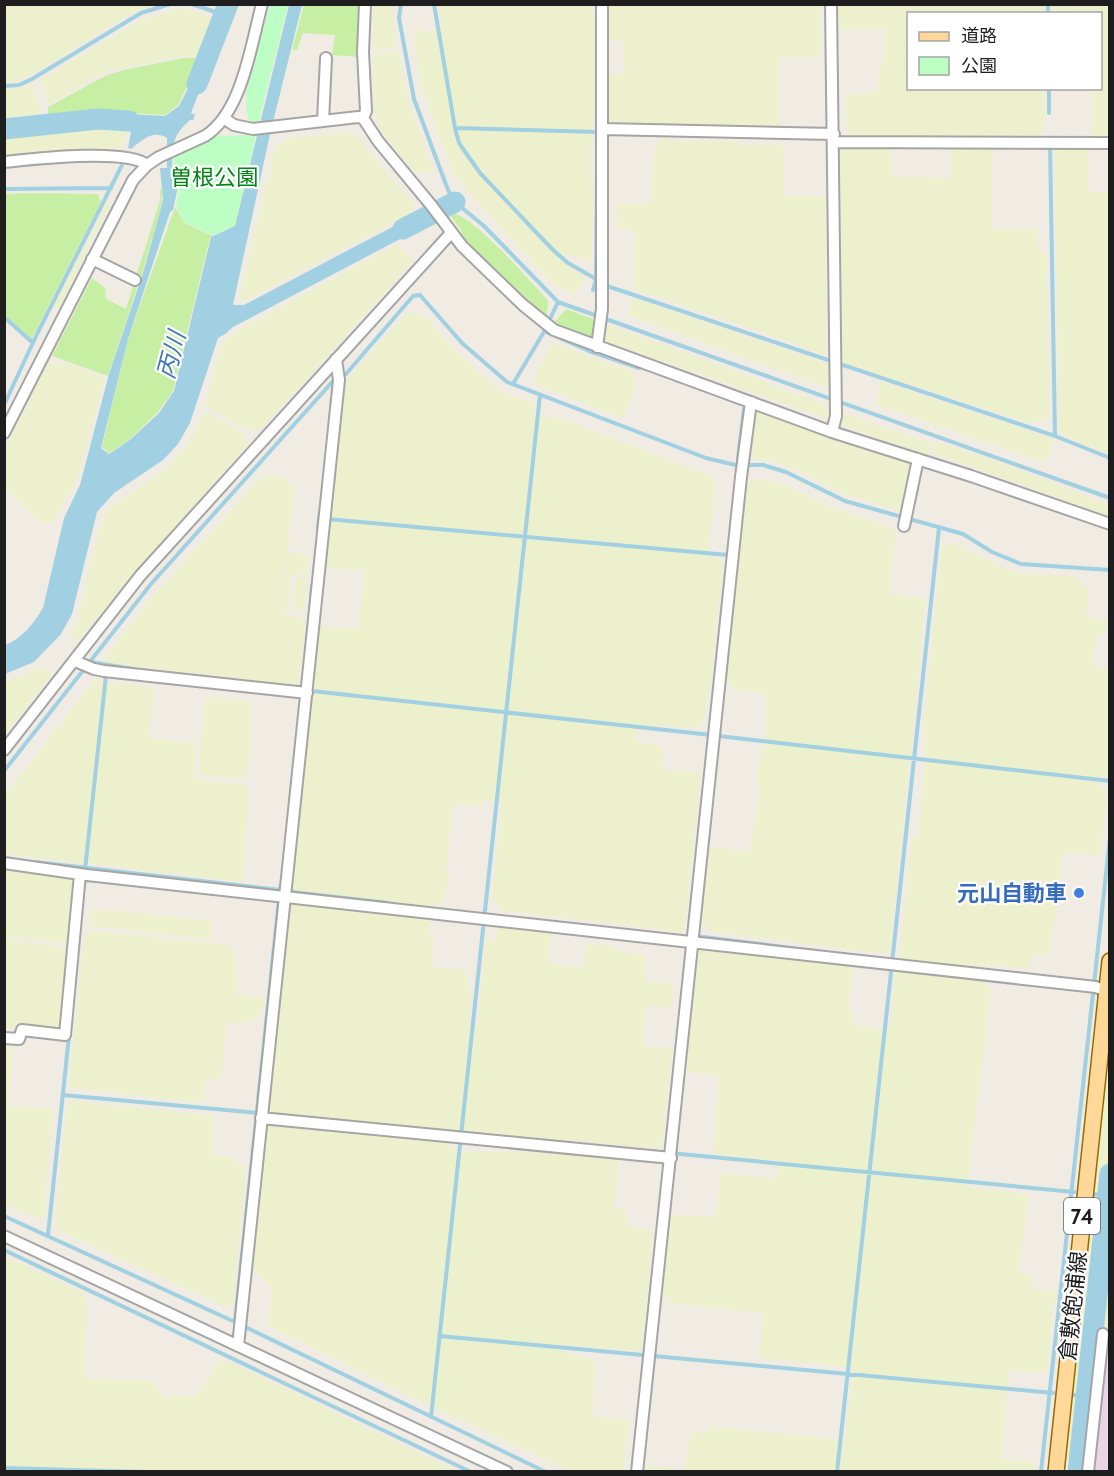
<svg xmlns="http://www.w3.org/2000/svg" width="1114" height="1476" viewBox="0 0 1114 1476" font-family="Cabin,'Noto Sans JP',sans-serif">
  <style>
    .industrial { fill: #ead4e5 }
    .farmland { fill: #ecf0cd }
    .grass { fill: #c6efa4 }
    .park { fill: #bcfec4 }
    .water { fill: #a0d0e1 }
    .lines { fill: none; stroke-linecap: round; stroke-linejoin: round }
    .stream { stroke: #a0d0e1; stroke-width: 4 }
    .river { stroke: #a0d0e1; stroke-width: 21 }
    .minor-casing { stroke: #a5a5a5; stroke-width: 14 }
    .primary-casing { stroke: #986b00; stroke-width: 18 }
    .minor { stroke: #fff; stroke-width: 10 }
    .primary { stroke: #ffd799; stroke-width: 15 }
    .shop-dot { fill: #3f7fe0; stroke: #fff; stroke-width: 2 }
    .labels { text-anchor: middle; dominant-baseline: central; stroke-width: 4.5; stroke-linejoin: round; paint-order: stroke }
    .shield { fill: #fff; stroke: #626262; stroke-width: 1.5 }
    .shield-label { font-size: 21px; font-weight: bold; fill: #1e1e1e }
    .park-label { font-size: 22px; fill: #028612; stroke: #fff }
    .shop-label { font-size: 22px; font-weight: bold; fill: #366cbe; stroke: #fff; text-anchor: end }
    .street-label { font-size: 22px; fill: #1e1e1e; stroke: #fff }
    .water-label { font-size: 24px; font-style: italic; fill: #4278b6; stroke: #fff }
  </style>
  <rect width="100%" height="100%" fill="#f0ece3"/>
  <path class="industrial" d="M1106,1343h3v128l-17,1z"/>
  <path class="farmland" d="M5,4h152v1l-25,8 -96,59 -18,9 -13,2z
    M374,5h21l-2,13 4,24 -1,5 -20,4 -3,-6z
    M437,5h155v10l2,2v96l-3,13 1,134 -9,-1 -16,-5 -4,7 22,17 -12,17 -19,-10 -85,-91 -18,-26 -29,-78 -9,-56 1,-3 8,-2 3,2 1,5 7,-7 9,-3z
    M608,5h212l1,50 -5,2h-37v72l-167,-3 -4,-7 -1,-44 17,-1 -1,-33 -15,-1z
    M836,5h208v8l-136,1v74l137,1 1,24 -5,22h-189l-5,-3 -2,-38 27,-1 5,-4 5,-29 3,-4v-27h-49z
    M1051,5h58v130l-17,1 -1,-47 9,-1v-74l-49,-1z
    M182,8l31,10 -15,38h-15l-75,15 -23,11 -36,22 -8,-25 99,-59z
    M396,50l3,2 8,44 26,74 -8,4 -10,-2 -30,-36 -7,-12 -3,-11 -3,-58z
    M33,84l8,28 -19,6 -17,2v-31l14,-1z
    M98,126h12l17,7 -6,16 -116,6 -1,-20z
    M350,133l9,4 23,32 32,34v5l-4,4 -19,12 -148,77 -4,-1 36,-152 13,-10z
    M660,140l81,2 1,3h41v51h42l1,154 -3,5 -72,-27 -117,-39v-59l-16,-1 -1,-25h34l3,-55z
    M845,146h46l2,31 57,1 2,-31h41v82h45l1,20 7,7 3,161 -4,4 -15,2 -188,-60 -2,-4 -1,-205 2,-6z
    M1088,147l1,45h20v262l-47,-19 -3,-5 -4,-282z
    M107,203l3,2 -32,63 -18,41 -6,-3z
    M397,244l16,17 -149,165 -6,4 -12,-1 -41,-23 15,-58 10,-13z
    M634,298l195,66v24l-202,-73z
    M406,313l12,1 9,3 20,26 53,48 35,13 -1,12 29,3 153,59 -8,79 15,2v7l-9,77 -3,38 -3,9 -3,25 -7,13 -61,-4 -2,17 25,5 3,5 -1,18 36,3 2,2 -16,158 -183,-22 -4,-7 -5,-3 10,-98 -11,-2 -19,6 -19,-2 -7,70 4,3 -9,27h-9l-3,34 5,2 -2,27 35,3v10l5,17 -4,27h10l8,-85h10l2,-14 47,5 4,2 1,6 -2,25 35,5 4,-24 27,2 8,6 23,4v24l26,4 3,3 -3,21 -24,-2 -4,39 29,3 -11,101 -215,-20v11l9,10 11,2h46l106,6 -4,50 11,1 2,4v12l22,4 3,3 -5,60 -3,8 3,3 -6,47 -2,1 -73,-6 -1,7 24,6 7,4 -4,55 36,2 -4,52h-54l-149,-70 -153,-75 4,-38 -21,-21 68,-638 3,-2 37,2 5,-58 -40,-4 19,-183z
    M604,323l222,82v6l6,2 -2,6 -227,-78z
    M552,343l78,28 4,6 2,9 -11,29 -4,3 -86,-34 1,-9z
    M63,362l40,15v6l-25,95 -27,46h-9l-37,-36v-38l43,-87 13,2z
    M881,381l173,58 -8,24 -171,-59z
    M207,412l37,21 3,12 -170,196 -7,-6 8,-15 20,-87 10,-23 60,-43 14,-15 12,-17 9,-22z
    M756,412l157,52 -11,48 -59,-19 -49,-25 -29,-8 -12,-1v-8l-4,-3z
    M844,414l87,29 -4,12 -85,-29z
    M936,441l73,25 100,39v11l-177,-63z
    M264,474l25,5v5l6,1 -14,130 24,4 -5,56 -3,10 -191,-22 -1,-6 49,-62z
    M752,479l29,4 45,22 70,25 -7,63 36,5 -13,145 -4,28 -18,175 -2,7 -2,1 -177,-23 -6,-9 -1,-11 8,-63 2,-1 38,5 10,-66 -3,-2 4,-37 4,-1 1,-10 -1,-43 -32,-3 -1,-5 -5,-4 19,-198 5,-1z
    M952,543l61,29 11,2 51,2 14,13 -3,29 21,3 -2,13 -8,-1 -5,34 18,2 -1,94 -2,14h-8l-1,7 3,6 6,4 -7,62 -37,-4 -9,77h-2l-3,28 -17,-2 -2,14 -44,-5 -3,17 8,9 -24,197 62,8 -10,78 14,1 -2,15 25,2 -1,14 -5,2v3l3,2 -7,61 -37,-3 -7,89 32,3 2,9 -394,1 1,-7 41,5 7,-38 17,1 1,-7 136,14 8,-72 -94,-10 4,-45 -94,-10 -4,-10 -5,-3 8,-76 48,3 5,-44 56,6 2,-18 -66,-7 6,-78 -31,-4 -2,-19 11,-101 3,-3 8,-1 142,18 3,1 -4,43 4,1 -1,14 38,4 5,-53 5,-22 12,-117h7l6,-82 -1,-34 18,-174z
    M289,553l14,1 5,3 -1,17h-13l-3,4 -3,35h-6z
    M296,577l11,1 -3,33 -12,-1z
    M44,665l7,10 -46,59v-52l15,-5z
    M96,678l5,1v3l53,6 -5,49 48,7 -3,35 52,6 3,2 -7,95 -237,-28v-59z
    M205,697l47,6v29l-6,44 -3,3 -45,-4z
    M5,869l68,7 4,6 -9,61 -63,-6z
    M101,909l111,12 -2,18 -120,-13 1,-16 10,1z
    M93,931l135,14 5,3 3,16 1,30 27,3 -1,11 -3,7 -9,7 -24,1 -5,51 -4,5h-12l-2,21 -8,2 -125,-14 -2,-3 15,-149z
    M5,940l64,8 -7,72 -4,10 -41,-5 -3,4 -9,-1z
    M1109,1039l1,100 -6,54 -11,-1z
    M5,1043l5,1 3,5 -4,57 42,2 2,3 -9,103 -2,5h-4l-33,-15z
    M68,1101l146,15 -3,39 25,3v5l10,5 -13,136 -8,3 -169,-78 -2,-4z
    M1092,1197l11,1 -14,123 -5,4h-6z
    M1109,1243v88l-9,-4z
    M5,1256l76,36 4,6 2,6 -2,74 67,3 9,12 2,8h2l4,-6 24,2 13,-14 10,-20h16l224,108 -178,-1v2l-273,-1z
    M1083,1336l5,1 -7,57 -10,-1 6,-55z
    M1071,1397l10,1 -8,67 -8,-7v-8z"/>
  <path class="grass" d="M304,5h56l-1,52 -27,-2 3,-20 -32,-2 -6,17h-5z
    M184,58h17l-23,47 -13,10 -53,-3 -67,7 3,-6v-6l57,-31 19,-6z
    M160,189h2l-1,19 -19,65 -34,103 -56,-20 40,-78 13,10 1,11 20,10 34,-109z
    M30,193l68,1 3,8 -70,138 -27,-26 1,-120z
    M175,207l10,16 28,13 -3,1 -37,154 -15,21 -28,27 -21,14 -7,-6 26,-108z
    M448,212c23,-1 82,70 100,88l-1,18 -85,-81 -1,-7z
    M566,309l32,12 -4,20 -39,-16v-3z"/>
  <path class="park" d="M270,5h18l-30,119h-8l-4,-16v-16z
    M256,135l-21,91 -22,9 -28,-13 -9,-16 7,-39 -10,-1v-8l40,-22z"/>
  <path class="water" d="M289,5h13l-32,129 -37,171h11l173,-91 9,-1 4,7 -9,8 -188,99 -8,7 -7,4 -28,85 -12,21 -15,16 -49,33 -17,19 -25,102 -11,20 -27,28 -29,12v-29c17,-6 29,-22 38,-37l21,-90 16,-33 29,-111 34,-101 18,-65 2,-9 -3,-31h7v-30c-14,-9 -25,2 -36,11l-3,-1 3,-16 -28,-10v-7l6,-2 56,3 14,-10 25,-49 8,2 -21,54 4,2 -2,5h-3c-18,16 -17,24 -18,47h10l-9,43 -3,2 -42,127 -27,109 8,6 22,-15 28,-26 15,-22 37,-154 24,-11z"/>
  <g class="lines">
    <path class="stream" d="M192,4l32,11
      M401,4l-2,14 15,81 34,91 7,12 29,24 74,76 552,196
      M434,4l21,124 4,15 21,30 73,77 15,13 28,16
      M1048,4v10
      M4,86l15,-1 13,-6 109,-66 29,-9
      M1049,88v25
      M455,128l144,4
      M1050,145l5,291
      M4,189l107,-1
      M607,286l448,150 55,22
      M593,290l3,-11 1,-109
      M4,317l29,26
      M548,323l10,-21
      M544,331l45,20 50,17
      M513,384l32,-54
      M4,405l33,-71 85,-169
      M738,459l6,-50
      M747,465h16l23,7 59,29 118,33 29,18 29,12 89,6
      M327,519l401,36
      M318,528l2,-17
      M309,623l3,-37
      M91,662l42,7
      M312,691l399,44
      M719,736l391,45
      M4,771l147,-187 183,-204 12,-6 67,-78 7,-1 42,48 45,39 199,76 34,8
      M35,862l245,28 1,-6
      M85,870l22,-204
      M291,892l98,11
      M695,936l121,15
      M63,1095l196,18
      M649,1151l425,41
      M1093,1194l14,2
      M4,1216l231,106 311,150
      M48,1235l21,-199
      M4,1250l467,222
      M235,1322l44,-423
      M439,1336l614,57
      M1092,1339l18,1
      M1072,1395l14,1
      M431,1417l109,-1022
      M4,1468l142,4
      M837,1472l102,-944
      M1041,1472l69,-635"/>
    <path class="river" d="M197,84l31,-80
      M4,129l94,-10 31,2
      M403,229l52,-27
      M1078,1472l32,-298"/>
    <defs>
      <path id="minor" d="M831,4l5,412 -4,16
        M363,118l3,-7 -3,-59 2,-48
        M225,119l9,6 19,4 105,-12 5,1 15,23 53,64 31,41 61,59 31,25 278,102 139,44 139,48
        M323,121l3,-63
        M603,129l231,5
        M834,142l276,1
        M4,162c29,-3 122,-14 143,3
        M92,259l43,21
        M597,347l5,-38v-305
        M4,433l129,-253 14,-15 12,-8 46,-21c37,-23 46,-91 57,-132
        M904,526l14,-67
        M75,661l19,8 10,2 203,22
        M4,750l136,-174 311,-343
        M4,863l83,12 1009,112 14,6
        M4,1038l15,1 3,-9 43,5 15,-161
        M261,1118l410,40
        M4,1236l503,236
        M238,1346l101,-966 -3,-21
        M637,1472l104,-995 10,-75
        M1088,1472l15,-138"/>
      <path id="primary" d="M1056,1472l54,-511"/>
    </defs>
    <use href="#minor" class="minor-casing"/>
    <use href="#primary" class="primary-casing"/>
    <use href="#minor" class="minor"/>
    <use href="#primary" class="primary"/>
  </g>
  <circle class="shop-dot" cx="1079" cy="893" r="6"/>
  <g class="labels">
    <rect class="shield" x="1064" y="1198" width="36" height="36" rx="4.5"/>
    <g class="shield-label">
      <text x="1082" y="1216">74</text>
    </g>
    <g class="park-label">
      <text x="214" y="177">曽根公園</text>
    </g>
    <g class="shop-label">
      <text x="1067" y="893">元山自動車</text>
    </g>
    <g class="street-label">
      <text transform="translate(1073 1306) rotate(-84)">倉敷飽浦線</text>
    </g>
    <g class="water-label">
      <text transform="translate(171 355) rotate(-75)">丙川</text>
    </g>
  </g>
  <rect width="1114" height="1476" fill="none" stroke="#1e1e1e" stroke-width="12"/>
  <rect x="907" y="12" width="195" height="78" fill="#ffffff" stroke="#a5a5a5" stroke-width="1.5"/>
  <rect x="919" y="32" width="30" height="9" fill="#ffd799" stroke="#a5a5a5" stroke-width="1.5"/>
  <text x="961" y="42" font-size="18" fill="#1e1e1e">道路</text>
  <rect x="919" y="57" width="30" height="18" fill="#bcfec4" stroke="#a5a5a5" stroke-width="1.5"/>
  <text x="961" y="72" font-size="18" fill="#1e1e1e">公園</text>
</svg>
